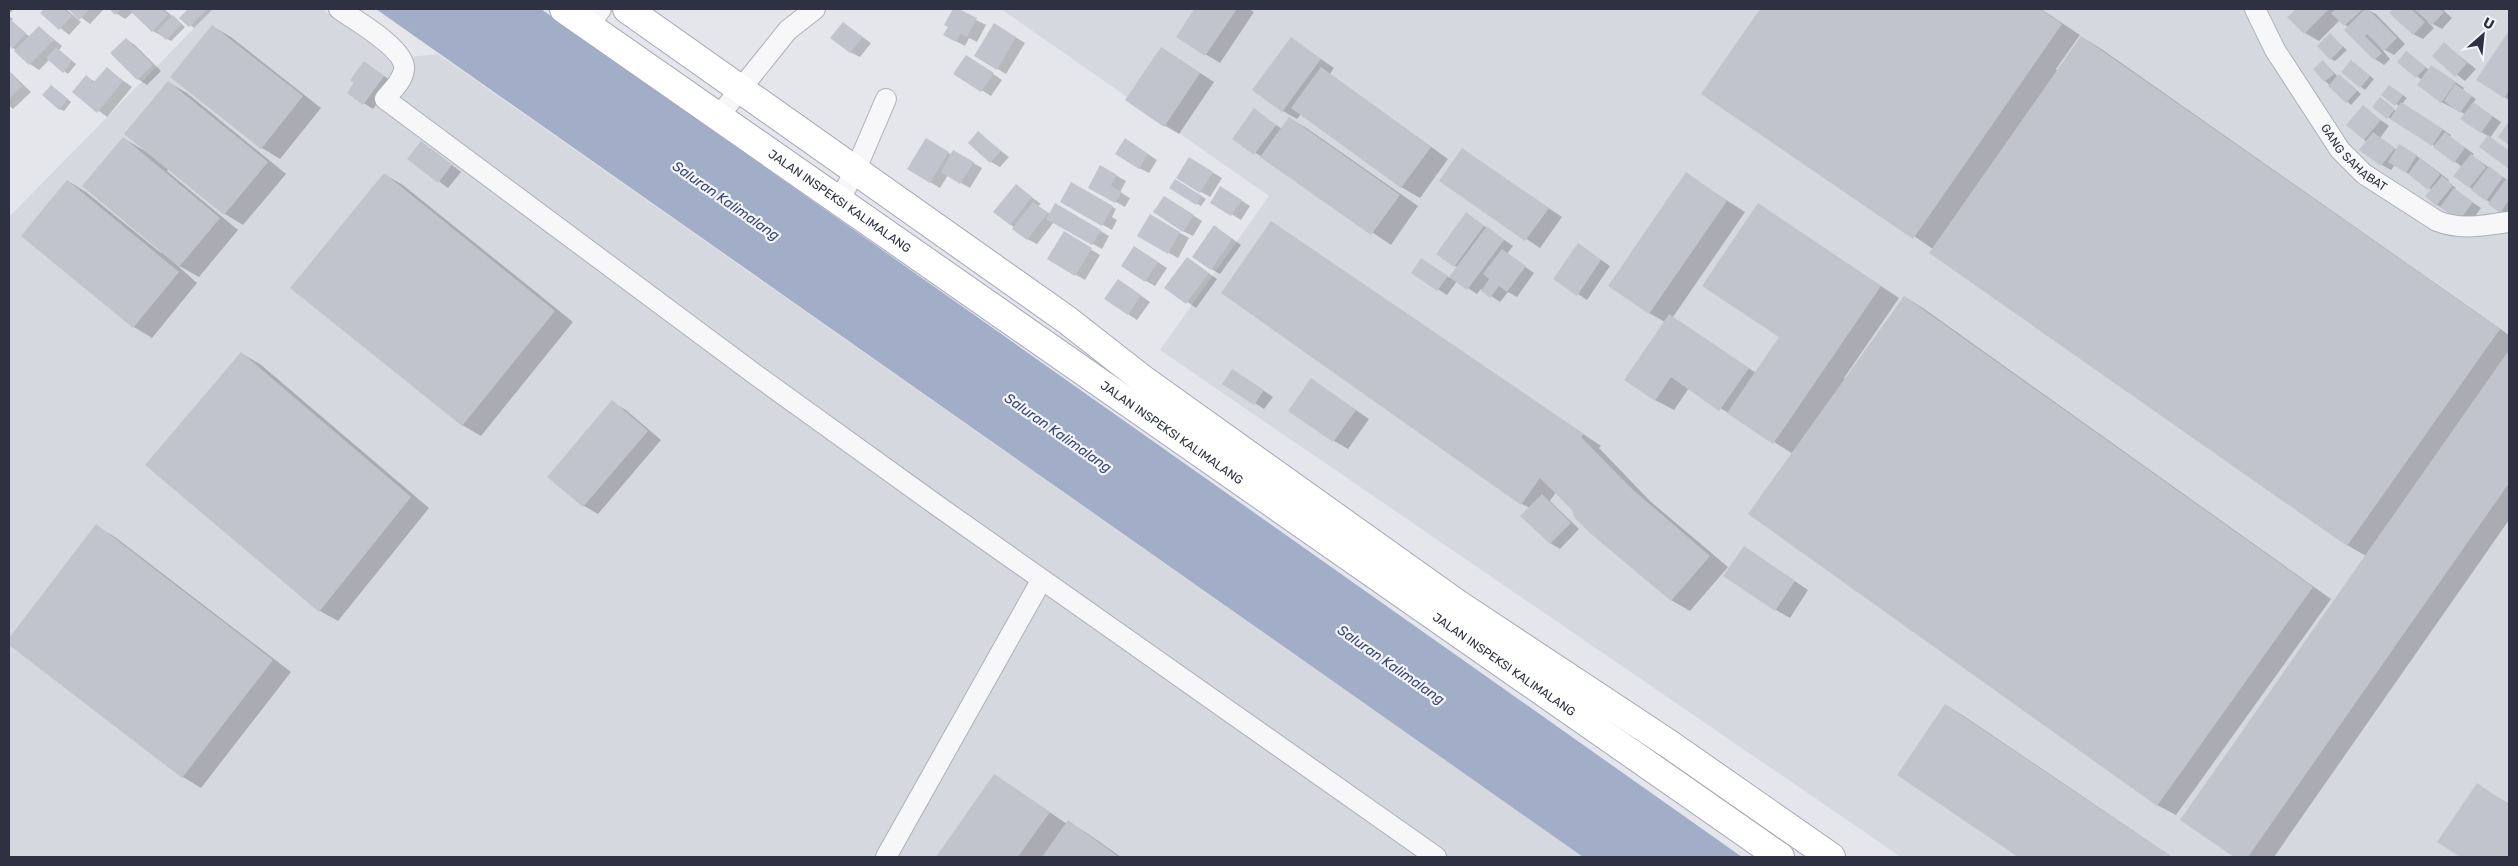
<svg xmlns="http://www.w3.org/2000/svg" width="2518" height="866" viewBox="0 0 2518 866" font-family="Rubik,sans-serif">
  <style>
    .built { fill: #d6d8e0 }
    .water { fill: #a2aec8 }
    .shadow { fill: #0003 }
    .building { fill: #c2c4cd }
    .lines { fill: none; stroke-linecap: round; stroke-linejoin: round }
    .street-casing { stroke: #adb0b8; stroke-width: 22 }
    .primary-casing { stroke: #a4a8b6; stroke-width: 30 }
    .street { stroke: #f7f7f9; stroke-width: 20 }
    .primary { stroke: #fff; stroke-width: 28 }
    .labels { text-anchor: middle; dominant-baseline: central; stroke-width: 4.5; stroke-linejoin: round; paint-order: stroke }
    .street-label { font-size: 12px; fill: #2d3142; stroke: #f4f5f8 }
    .water-label { font-size: 14px; font-style: italic; fill: #3a4974; stroke: #f4f5f8 }
  </style>
  <rect width="100%" height="100%" fill="#e4e6eb"/>
  <path class="built" d="M213,9h108l79,49 38,-4 1145,803h-1574v-640z
    M1001,9h1508v848h-608l-741,-507 109,-154z"/>
  <path class="water" d="M376,9h165l1201,848h-159z"/>
  <path class="shadow" d="M9,9h5l-5,5z
    M46,9h20l15,13 -12,13 -27,-22z
    M70,9h34l-14,15z
    M110,9h54l21,18 -14,14 -18,-10 -20,-19 -8,7z
    M189,9h22l1,1 -18,18 -13,-11z
    M954,9l32,16 -9,17 -8,-4 -4,8 -20,-11 4,-8 -3,-2z
    M1196,9h53l5,3 -34,51 -43,-26z
    M1761,9h280l39,26 -24,34 2,2 24,-34 18,11 409,287v185l-235,337h-38l-54,-37 184,-264 -19,-11 -414,-296 -230,-156z
    M2297,9h70l9,5 29,30 -11,11 -14,-8 10,12 -6,6 -9,-6 -29,-29 2,-3 -8,-7 -21,21 -14,-8 -16,-16z
    M2393,9h49l10,9 -10,11 -15,-8 7,7 -11,11 -10,-5z
    M9,16l4,3 -2,2 19,16 9,-10 23,19 -3,4 17,14 -8,10 -19,-14 -10,10 -9,-6 -21,-20z
    M843,23l28,20 -11,14 -10,-5z
    M995,25l30,18 -19,31 -30,-18z
    M212,26l19,11 90,71 -41,51 -18,-11 -90,-71z
    M2508,34h1v66l-31,-20z
    M2330,35l17,15 -12,11 -4,-2z
    M126,39l9,6 26,26 -14,14 -9,-6 -26,-26z
    M1292,39l42,29 -4,6 118,85 -28,39 -19,-11 -100,-73 -4,5 -14,-8z
    M2444,44l32,25 -11,12 -32,-25z
    M1162,48l52,34 -35,52 -14,-8z
    M2411,55l18,15 12,2 23,16 -1,2 13,9 -3,4 28,19 -11,16 19,13v17l-28,-22 7,-10 -7,-4 -16,-18 -24,-12 -19,-22 -23,-18z
    M2323,61l15,16 5,1 18,16 -10,11 -26,-24z
    M975,62l27,18 -11,16 -36,-23z
    M365,63l28,19 -20,27 -25,-16z
    M2355,64l19,15 -9,11 -22,-18z
    M107,69l25,18 -25,30 -33,-25 12,-15 10,5z
    M9,71l22,21 -18,17 -4,-3z
    M168,82l19,11 99,81 -43,51 -18,-11 -56,-45 -2,2 71,59 -39,47 -23,-13 21,19 -45,55 -18,-11 -66,-146 18,11 75,61 1,-2 -39,-113 22,13z
    M52,86l19,16 -7,9 -5,-2z
    M2394,89l13,9 -5,6 49,31 -1,2 24,17 -2,2 37,25v36l-54,-41 7,-9 -27,-21 -47,-29 -3,-16 11,10 3,-5 -16,-12z
    M2363,107l26,19 -9,12 17,12 2,-4 21,12 29,22 -1,2 8,6 -2,2 27,18 -12,17 -32,-20 -5,-15 -23,-16 -14,-9 -4,5 -9,-5 -18,-26z
    M1254,110l28,19 7,-11 19,11 110,77 -27,39 -157,-107z
    M978,133l31,24 -9,10 -9,-5z
    M926,140l26,15 2,-3 28,16 -12,20 -22,-13 -8,13 -31,-19z
    M1134,145l23,15 -8,13 -10,-5z
    M430,148l31,24 -13,16 -39,-29z
    M1462,150l100,67 -22,31 -100,-67z
    M1190,159l32,19 -12,19 -32,-19z
    M1101,167l25,14 -6,11 10,6 -5,9 -36,-20z
    M384,174l19,11 170,137 -92,114 -19,-11z
    M1686,174l59,38 -72,105 83,56 24,-36 -21,-132 140,93 -55,80 2,2 59,-83 18,11 408,291 -155,216 -19,-10 -364,-351 -104,-66 -15,22 -19,-10 10,-78 -16,-9z
    M1175,181l31,18 -5,7 -30,-18z
    M1071,184l45,25 -4,8 5,3 -5,10 -51,-29z
    M1016,186l25,18 -3,2 12,8 6,-9 53,31 -7,13 -48,-27 -17,22 -10,-5 -17,-15z
    M1230,193l20,13 -9,14 -29,-18z
    M1174,203l28,18 -9,15 -10,-5z
    M1467,214l46,32 -6,8 27,19 -17,24 -9,-5 -8,10 -19,-13 -4,5 -20,-13 -10,14 -34,-22 18,-8 19,13 8,-10 -20,-14z
    M1150,216l39,22 -11,20 -39,-22z
    M1272,222l329,224 -2,2 51,53 78,66 -38,44 -19,-11 -115,-108 -6,9 29,28 -19,20 -10,-6 -20,-35 -8,-4z
    M1223,232l18,13 -21,29 -9,-5z
    M1064,233l36,22 -15,25 -37,-21z
    M1587,250l23,16 -23,34 -9,-6z
    M1144,253l23,15 -12,18 -9,-5z
    M1196,264l21,15 -21,29 -30,-21z
    M1127,286l23,16 -13,18 -9,-6z
    M241,353l19,11 169,144 -91,113 -18,-10z
    M1242,376l31,21 -9,12 -40,-26z
    M1312,380l57,39 -21,30 -14,-8z
    M612,402l14,8 35,30 -63,74 -14,-8 -35,-29z
    M96,526l19,11 176,135 -90,116 -18,-11 -174,-133v-4z
    M1758,556l50,34 -18,28 -14,-8z
    M1946,705l18,11 208,141h-152l-122,-82z
    M995,775l72,49 2,-2 18,11 34,24h-183z
    M2477,785l32,19v53h-47l-23,-16z"/>
  <path class="building" d="M44,9h20l8,7 -13,14 -19,-17z
    M68,9h22l-11,11z
    M109,9h12l-6,6z
    M128,9h33l7,6 -16,17z
    M188,9h19l-18,18 -10,-9z
    M953,9h6l18,9 -10,19 -7,-3 -4,8 -13,-7 5,-8 -4,-2z
    M1194,9h43l-32,47 -29,-19z
    M1760,9h280l22,15 -149,215 -212,-145z
    M2296,9h33l-25,25 -17,-17z
    M2336,9h27l-19,17 -13,-13z
    M2365,9h3l29,29 -13,13 -17,-17 -2,2 17,17 -8,7 -30,-30z
    M2393,9h18l14,13 -12,13 -24,-22z
    M2414,9h26l4,3 -12,13z
    M173,15l9,9 -16,16 -9,-9z
    M11,20l15,13 -14,16 -3,-4v-23z
    M843,22l20,15 -13,16 -20,-15z
    M994,23l22,14 -19,33 -23,-14z
    M212,25l91,71 -42,53 -91,-72z
    M39,26l15,14 -25,25 -15,-14z
    M2508,32l1,58 -5,8 -28,-18z
    M2330,33l13,14 -13,13 -13,-14z
    M2081,36l419,293 -153,217 -418,-293z
    M1291,37l30,22 -39,53 -30,-22z
    M126,38l27,27 -16,15 -27,-27z
    M2444,42l23,21 -12,14 -23,-21z
    M56,47l16,14 -9,12 -17,-15z
    M1161,47l39,26 -36,54 -39,-27z
    M2406,51l20,16 -10,11 -19,-16z
    M966,55l28,18 -13,19 -28,-18z
    M2323,60l11,14 -10,8 -11,-13z
    M2351,60l19,16 -10,12 -19,-16z
    M364,61l20,15 -21,29 -16,-12 7,-10 -4,-3z
    M2431,65l25,17 -15,21 -24,-18z
    M107,67l16,14 -26,32 -25,-21 14,-17 8,7z
    M1321,67l110,80 -30,41 -110,-80z
    M9,71l13,15 -13,13z
    M2339,74l18,17 -11,12 -18,-17z
    M168,81l100,81 -44,53 -100,-81z
    M2455,84l17,12 -12,17 -16,-12z
    M51,85l17,14 -9,11 -17,-15z
    M2389,85l14,10 -8,11 -14,-11z
    M2380,97l15,12 -8,10 -15,-12z
    M2401,102l42,27 -11,17 -42,-27z
    M2473,102l20,14 -12,17 -21,-14z
    M2363,105l18,15 -17,20 -18,-15z
    M1254,108l22,17 -22,30 -22,-16z
    M1289,117l111,78 -29,40 -111,-78z
    M2509,121v24l-11,-8z
    M978,131l23,20 -11,12 -22,-20z
    M2373,132l22,16 -14,18 -22,-16z
    M2445,132l20,16 -11,15 -21,-16z
    M2488,135l21,16v18l-30,-22z
    M123,137l97,81 -41,49 -97,-81z
    M926,138l23,14 -19,31 -23,-14z
    M1125,138l23,16 -9,15 -24,-15z
    M421,141l31,24 -14,18 -31,-24z
    M2399,144l18,11 -11,18 -18,-11z
    M1462,148l87,60 -24,33 -86,-60z
    M953,150l21,12 -14,22 -19,-12z
    M2471,154l15,13 -17,21 -16,-12z
    M1189,157l24,15 -13,21 -24,-15z
    M2420,158l20,16 -12,16 -20,-16z
    M1100,165l17,10 -6,11 11,6 -7,11 -27,-15z
    M2489,166l14,11 -17,24 -15,-11z
    M1686,172l41,29 -78,113 -41,-28z
    M384,173l171,138 -93,115 -172,-138z
    M2442,176l11,9 -17,21 -11,-10z
    M1175,179l27,17 -6,9 -27,-17z
    M2506,179l3,2v19l-9,13 -12,-9z
    M67,180l112,92 -46,56 -112,-92z
    M1071,182l42,24 -11,20 -42,-24z
    M1016,184l16,13 -22,28 -17,-13z
    M1220,186l22,14 -11,16 -21,-13z
    M2454,188l19,14 -14,19 -19,-14z
    M1164,196l30,19 -11,17 -30,-20z
    M1033,202l15,11 -21,27 -15,-11z
    M1055,203l46,27 -9,15 -46,-26z
    M1758,203l123,83 -108,158 -46,-31 52,-76 -77,-51z
    M1466,212l18,14 -30,41 -18,-13z
    M1150,214l30,18 -12,22 -31,-18z
    M1271,221l313,213 -3,3 51,52 78,67 -39,45 -80,-67 -17,-17 -2,-7 -32,-32 -19,27 -300,-212z
    M1214,225l18,14 -21,31 -19,-13z
    M1487,226l17,14 -37,50 -18,-13z
    M1064,231l28,17 -17,28 -28,-17z
    M1578,243l23,17 -24,36 -24,-17z
    M1134,246l24,16 -13,20 -24,-16z
    M1502,249l24,17 -19,26 -8,-6 -9,12 -9,-7 8,-12 -6,-5z
    M1187,257l22,16 -23,31 -22,-16z
    M1421,258l27,18 -11,15 -26,-18z
    M1118,279l23,16 -13,20 -24,-16z
    M1904,296l409,291 -156,219 -409,-292z
    M1669,314l80,54 -30,43 -48,-34 -16,24 -31,-21z
    M2509,350v133l-261,374h-14l-54,-37z
    M241,352l170,145 -92,115 -174,-147z
    M1232,369l32,21 -10,15 -32,-21z
    M1311,378l45,32 -23,32 -45,-31z
    M612,400l36,31 -65,76 -36,-30z
    M1542,494l29,29 -21,21 -30,-28z
    M96,524l177,136 -91,118 -173,-133v-7z
    M1744,546l51,35 -20,30 -52,-35z
    M1945,704l227,153h-154l-121,-82z
    M994,774l56,38 -32,45h-82z
    M2477,783l32,22v52h-49l-23,-15z
    M1068,820l48,35 4,2h-78z"/>
  <g class="lines">
    <defs>
      <g id="street">
        <path d="M339,9c16,11 67,40 65,60 -1,12 -12,21 -19,30l371,276 186,134 494,348"/>
        <path id="s1" d="M2255,9l20,41 65,100 24,24 73,47c26,10 46,4 72,1"/>
        <path d="M589,26l12,-17"/>
        <path d="M718,117l70,-87 27,-21"/>
        <path d="M839,201l17,-32 30,-70"/>
        <path d="M886,857l155,-276"/>
      </g>
      <g id="primary">
        <path id="s2" d="M564,9l1216,848"/>
        <path d="M627,9l440,311 78,61 311,222 213,141 162,113"/>
      </g>
    </defs>
    <use href="#street" class="street-casing"/>
    <use href="#primary" class="primary-casing"/>
    <use href="#street" class="street"/>
    <use href="#primary" class="primary"/>
  </g>
  <g class="labels">
    <g class="street-label">
      <text stroke="none"><textPath href="#s1" startOffset="180">GANG SAHABAT</textPath></text>
      <text stroke="none"><textPath href="#s2" startOffset="336">JALAN INSPEKSI KALIMALANG</textPath></text>
      <text stroke="none"><textPath href="#s2" startOffset="741">JALAN INSPEKSI KALIMALANG</textPath></text>
      <text stroke="none"><textPath href="#s2" startOffset="1146">JALAN INSPEKSI KALIMALANG</textPath></text>
    </g>
    <g class="water-label">
      <text transform="translate(726 201) rotate(35)">Saluran Kalimalang</text>
      <text transform="translate(1058 433) rotate(35)">Saluran Kalimalang</text>
      <text transform="translate(1391 665) rotate(35)">Saluran Kalimalang</text>
    </g>
  </g>
  <rect width="2518" height="866" fill="none" stroke="#2d3142" stroke-width="20"/>
  <g transform="translate(2483 35) rotate(27)" stroke="#f4f5f8" stroke-width="4" paint-order="stroke">
  <path d="M0-4L9 19L0 12L-9 19Z" fill="#2d3142"/>
  <text y="-8" font-size="14" font-weight="bold" text-anchor="middle" fill="#2d3142">U</text>
  </g>
</svg>
